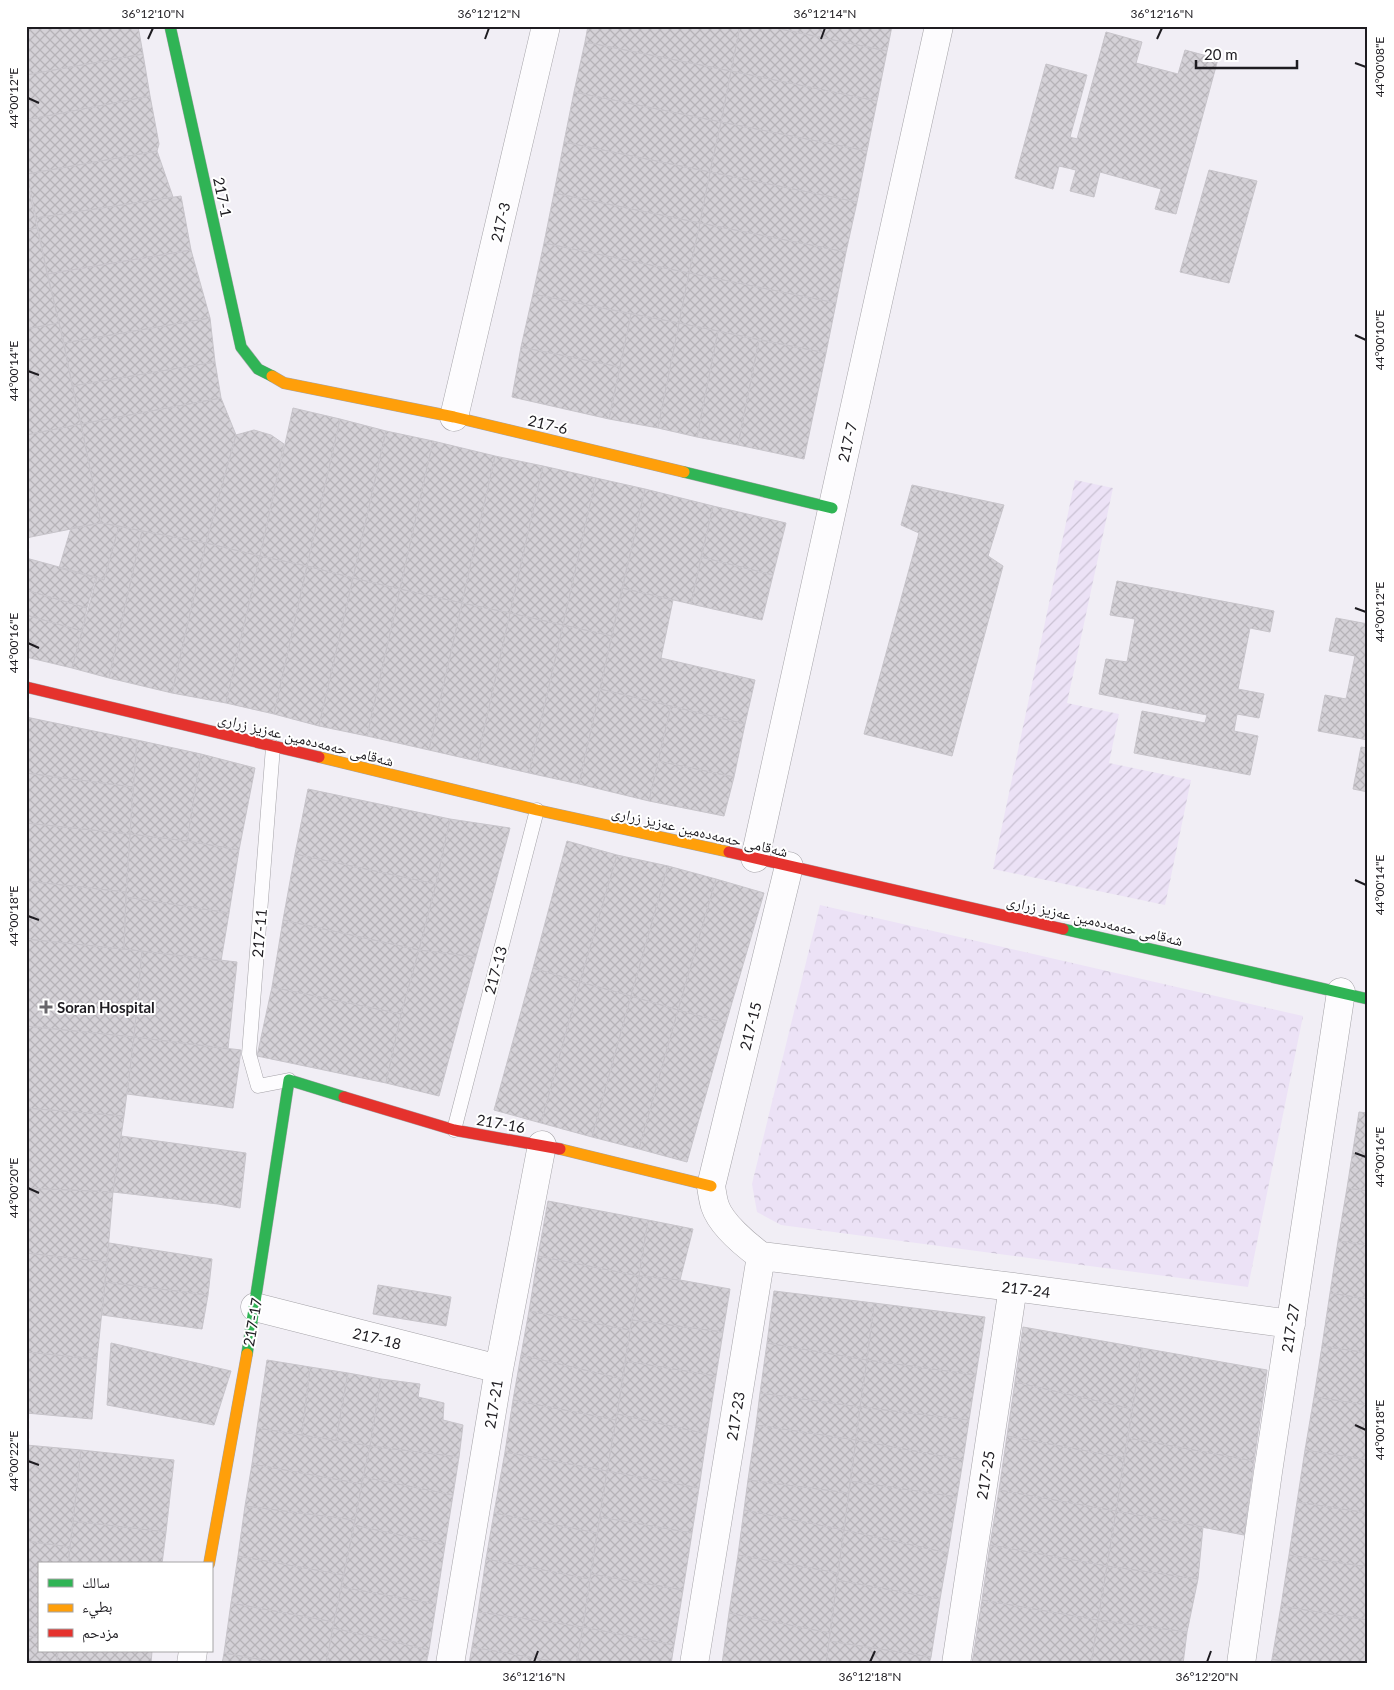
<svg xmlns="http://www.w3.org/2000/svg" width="1394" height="1690" viewBox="0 0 1394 1690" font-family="Lato,'Noto Naskh Arabic',sans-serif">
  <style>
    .park { fill: url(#park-crowns) }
    .garden { fill: url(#garden-furrows) }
    .building { fill: url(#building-cross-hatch); stroke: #c7c4ca }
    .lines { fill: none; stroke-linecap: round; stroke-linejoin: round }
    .lane-casing { stroke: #a5a3a8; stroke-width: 15 }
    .street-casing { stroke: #a5a3a8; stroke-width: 29 }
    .fast-casing { stroke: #a5a3a8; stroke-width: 12 }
    .slow-casing { stroke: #a5a3a8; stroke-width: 12 }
    .jam-casing { stroke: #a5a3a8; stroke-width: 12 }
    .lane { stroke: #fdfcfe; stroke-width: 14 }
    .street { stroke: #fdfcfe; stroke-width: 28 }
    .fast { stroke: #30b455; stroke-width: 11 }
    .slow { stroke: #ff9f0a; stroke-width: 11 }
    .jam { stroke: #e5322d; stroke-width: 11 }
    .ticks { fill: none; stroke: #1e1c21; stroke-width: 2 }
    .poi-dot { fill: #68666b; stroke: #fff; stroke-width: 2 }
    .labels { text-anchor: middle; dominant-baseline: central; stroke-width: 4; stroke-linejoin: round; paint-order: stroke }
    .street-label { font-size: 15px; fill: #1e1c21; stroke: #fff }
    .poi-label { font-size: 15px; font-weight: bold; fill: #1e1c21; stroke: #fff; text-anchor: start }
    .neatline { fill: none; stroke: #1e1c21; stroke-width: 2 }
    .ticks-label { font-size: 12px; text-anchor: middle; fill: #1e1c21 }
  </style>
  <defs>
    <pattern id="park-crowns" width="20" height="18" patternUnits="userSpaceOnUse" patternTransform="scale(1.25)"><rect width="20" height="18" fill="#ece2f6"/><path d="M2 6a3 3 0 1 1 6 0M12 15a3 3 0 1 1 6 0" fill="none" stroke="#cac1d3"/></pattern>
    <pattern id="garden-furrows" width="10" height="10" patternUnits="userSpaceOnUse" patternTransform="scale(1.25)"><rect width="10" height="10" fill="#ece2f6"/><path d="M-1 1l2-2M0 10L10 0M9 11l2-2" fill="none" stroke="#cac1d3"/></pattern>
    <pattern id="building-cross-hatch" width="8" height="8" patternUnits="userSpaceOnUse" patternTransform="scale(1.25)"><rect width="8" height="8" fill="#d4d1d7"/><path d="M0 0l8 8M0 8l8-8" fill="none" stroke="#b6b3b8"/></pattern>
  </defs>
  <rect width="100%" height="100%" fill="#f1eef5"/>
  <path class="park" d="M820,905l483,111 -55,271 -467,-62 -24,-13 -5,-28z"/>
  <path class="garden" d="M1075,480l38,8 -46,215 52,11 -10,49 82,17 -26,125 -172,-36z"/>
  <path class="building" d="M26,26h112l5,28 -117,21z
    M588,26h152l-9,45 -146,-29z
    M740,26h26l121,25 -10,50 -146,-30z
    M766,26h126l-5,25z
    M1106,32l36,10 -6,21 42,11 7,-24 33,9 -42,155 -21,-5 6,-20 -61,-17 -6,25 -24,-6 6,-21 -17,-4 -6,23 -38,-11 31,-114 41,11 -17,62 7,2z
    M585,42l146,29 -10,51 -147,-30z
    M143,54l7,42 -124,24v-45z
    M731,71l146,30 -10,50 -146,-29z
    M574,92l147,30 -11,50 -146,-30z
    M150,96l9,48 -2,7 -130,23 -1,-54z
    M721,122l146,29 -10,51 -147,-30z
    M564,142l146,30 -10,51 -146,-30z
    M157,151l16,46 -137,21 -9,-44z
    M1209,170l48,11 -28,102 -49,-11z
    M710,172l147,30 -11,50 -146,-29z
    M26,174l11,54 -11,2z
    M554,193l146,30 -11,50 -145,-30z
    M181,196l10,54 -144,24 -11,-56z
    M700,223l146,29 -10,51 -147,-30z
    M37,228l22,95 -33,6v-99z
    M544,243l145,30 -10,50 -146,-29z
    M191,250l19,68 -146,25 -17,-69z
    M689,273l147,30 -10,50 -147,-30z
    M533,294l98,20 -11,53 -99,-20z
    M631,314l48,9 -21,105 -49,-9z
    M210,318l5,44 -143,24 -8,-43z
    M59,323l22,101 -55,11v-106z
    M679,323l39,8 -21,106 -39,-9z
    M718,331l41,9 -21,105 -41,-8z
    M759,340l67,13 -22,106 -66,-14z
    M521,347l99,20 -11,52 -97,-22z
    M215,362l6,36 -140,26 -9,-38z
    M221,398l15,37 -30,108 -105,-20 -20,-99z
    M293,408l47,11 -33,147 -47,-10z
    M340,419l46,12 -33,147 -46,-12z
    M81,424l20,99 -75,15v-103z
    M254,430l17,5 13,9 -24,112 -54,-13 30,-108z
    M386,431l47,10 -33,148 -47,-11z
    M433,441l62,15 -33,147 -62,-14z
    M495,456l48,10 -33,147 -48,-10z
    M543,466l53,12 -33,147 -53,-12z
    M596,478l49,11 -33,147 -49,-11z
    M912,485l92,20 -16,51 15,10 -51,190 -88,-22 55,-201 -18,-8z
    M645,489l68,17 -22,98 -69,-16z
    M713,506l73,17 -13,52 -72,-18z
    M101,523l18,3 -15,54 -45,-12 12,-40z
    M119,526l23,5 -33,147 -37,-10 25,-91 7,3z
    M142,531l64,12 -34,150 -63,-15z
    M206,543l54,13 -34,147 -54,-10z
    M260,556l47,10 -33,148 -48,-11z
    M701,557l72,18 -11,45 -71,-16z
    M26,558l70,19 -9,31 -61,-18z
    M307,566l46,12 -34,148 -45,-12z
    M353,578l47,11 -33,147 -48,-10z
    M1117,581l157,30 -4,21 -20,-4 -12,61 26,5 -5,24 -22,-4 -3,17 24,5 -8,39 -116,-22 8,-42 63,12 2,-8 -108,-21 7,-35 21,3 8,-43 -25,-4z
    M622,588l51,12 -12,58 94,22 -10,44 -145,-35z
    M400,589l62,14 -33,147 -62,-14z
    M26,590l61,18 -5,23 -56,-16z
    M462,603l48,10 -33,148 -48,-11z
    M510,613l53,12 -34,148 -52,-12z
    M26,615l56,16 -10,37 -46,-11z
    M1336,618l32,6v116l-50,-9 7,-36 21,4 9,-43 -26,-5z
    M563,625l49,11 -33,148 -50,-11z
    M600,689l71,17 -22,95 -70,-17z
    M671,706l74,18 -11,53 -76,-16z
    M26,717l111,23 -4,47 -107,-14z
    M137,740l64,14 -14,87 -57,-7z
    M1361,747l7,1v44l-15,-3z
    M201,754l54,14 -16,82 -52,-9z
    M658,761l76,16 -10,39 -75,-15z
    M26,773l107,14 -3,47 -104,-11z
    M308,789l142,30 -14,65 -141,-30z
    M450,819l60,9 -34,129 -57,-7 17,-66z
    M26,823l104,11 -4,58 -100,-11z
    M130,834l57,7 52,9 -10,63 -103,-16z
    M567,841l50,14 -37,127 -47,-14z
    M295,854l141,30 -17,66 -136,-30z
    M617,855l51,11 -37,130 -51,-14z
    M668,866l48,13 -38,131 -47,-14z
    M716,879l48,14 -38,130 -48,-13z
    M26,881l100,11 -2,57 -98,-10z
    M126,897l103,16 -8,48 -97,-12z
    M283,920l136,30 -18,64 -129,-27z
    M26,939l116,12 -8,86 -108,-11z
    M419,950l57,7 -37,139 -53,-13 15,-69z
    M142,951l95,11 -9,87 -94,-12z
    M533,968l47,14 -39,141 -47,-13z
    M580,982l51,14 -39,141 -51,-14z
    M272,987l129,27 -15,69 -129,-27z
    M631,996l47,14 -39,139 -47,-12z
    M678,1010l48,13 -39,139 -48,-13z
    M26,1026l108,11 -10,79 -98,-8z
    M134,1037l107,13 -8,58 -106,-14z
    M26,1108l98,8 -11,76 -87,-4z
    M1359,1112l9,1v78l-21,-3z
    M121,1136l125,17 -6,55 -22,-4 -105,-12z
    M26,1188l87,4 -6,70 -81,-9z
    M1347,1188l21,3v54l-30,-4z
    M548,1201l100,19 -9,56 -101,-20z
    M648,1220l45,9 -13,51 -41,-4z
    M1338,1241l30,4v54l-38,-6z
    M109,1243l103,16 -4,36 -103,-13z
    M26,1253l81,9 -10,97 -71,-7z
    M538,1256l101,20 -9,54 -101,-19z
    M639,1276l41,4 50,9 -7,43 -91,-12z
    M105,1282l103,13 -6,34 -100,-14z
    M378,1285l73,12 -5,29 -73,-12z
    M774,1291l100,12 -7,57 -100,-17z
    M1330,1293l38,6v54l-46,-7z
    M874,1303l111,14 -9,58 -109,-15z
    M529,1311l101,19 -7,49 -102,-24z
    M632,1320l91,12 -7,44 -91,-15z
    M1023,1327l119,21 -10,61 -117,-27z
    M111,1343l120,28 -17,54 -107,-20z
    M767,1343l100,17 -7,47 -100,-14z
    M1322,1346l46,7v52l-54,-8z
    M1142,1348l125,22 -13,91 -126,-23z
    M26,1352l71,7 -5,60 -66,-6z
    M521,1355l102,24 -7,41 -103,-20z
    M267,1360l43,7 -8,68 -45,-7z
    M867,1360l109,15 -7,45 -109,-13z
    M625,1361l91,15 -9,58 -90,-20z
    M310,1367l38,6 -12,67 -34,-5z
    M348,1373l33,6 -11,67 -34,-6z
    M381,1379l39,5 -2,13 26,6 -1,17 20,5 -4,32 -89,-11z
    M1015,1382l117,27 -8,49 -117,-22z
    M760,1393l100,14 -4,33 -100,-15z
    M1314,1397l54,8v55l-63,-10z
    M513,1400l103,20 -9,51 -102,-19z
    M860,1407l109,13 -6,40 -107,-20z
    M617,1414l90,20 -8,54 -92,-17z
    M756,1425l100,15 -7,53 -101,-13z
    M257,1428l113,18 -8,38 -110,-20z
    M1007,1436l117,22 -8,53 -117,-21z
    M1128,1438l126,23 -10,74 -128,-24z
    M856,1440l107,20 -6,37 -107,-16z
    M26,1445l55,5 -11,97 -44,-6z
    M370,1446l89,11 -6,38 -90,-18z
    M81,1450l93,10 -8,72 -93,-11z
    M1305,1450l63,10v53l-71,-11z
    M505,1452l102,19 -10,62 -103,-20z
    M252,1464l110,20 -7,36 -110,-14z
    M607,1471l92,17 -7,45 -92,-16z
    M363,1477l90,18 -8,50 -91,-20z
    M748,1480l101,13 -5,37 -100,-20z
    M850,1481l107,16 -9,56 -104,-23z
    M999,1490l117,21 -9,55 -117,-21z
    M1297,1502l71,11v54l-79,-12z
    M245,1506l110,14 -11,55 -106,-19z
    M744,1510l100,20 -6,43 -100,-18z
    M1116,1511l87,16 -5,52 -91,-13z
    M494,1513l103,20 -7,46 -104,-20z
    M600,1517l92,16 -9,57 -92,-16z
    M73,1521l93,11 -4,32h-94z
    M354,1525l91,20 -9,59 -95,-17z
    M844,1530l104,23 -8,46 -103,-19z
    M26,1541l44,6 -2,17h-29v73l-13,-1z
    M990,1545l117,21 -9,54 -116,-20z
    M738,1555l100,18 -8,60 -101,-20z
    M1289,1555l79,12v53l-87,-14z
    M238,1556l106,19 -10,47 -103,-19z
    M486,1559l104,20 -7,48 -105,-15z
    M1107,1566l91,13 -11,53 -89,-12z
    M591,1574l92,16 -9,55 -91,-18z
    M837,1580l103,19 -9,58 -102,-16z
    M341,1587l95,17 -7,46 -96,-22z
    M982,1600l116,20 -7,44 -119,-1z
    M231,1603l103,19 -8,42h-40l-62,-11z
    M1281,1606l87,14v44h-67l-29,-5z
    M478,1612l105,15 -6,37h-9l-96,-17z
    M729,1613l101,20 -4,31h-104z
    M1098,1620l89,12 -4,32h-92z
    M583,1627l91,18 -3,19h-95z
    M333,1628l96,22 -3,14h-100z
    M26,1636l13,1v14h19l-2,13h-30z
    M829,1641l102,16 -2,7h-103z
    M472,1647l96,17h-99z
    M58,1651h94l-1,13h-94z
    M224,1653l62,11h-64z
    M1272,1659l29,5h-30z"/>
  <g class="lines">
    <defs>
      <path id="lane" d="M273,747l-24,307 9,32 31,-6
        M454,1130l83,-320"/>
      <path id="street" d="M454,417l92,-391
        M755,858l184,-832
        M761,1256l252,31 278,37
        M761,1256c-15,-11 -40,-32 -46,-50 -2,-6 -3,-14 -4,-20l78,-320
        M255,1307l244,62
        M191,1664l2,-13
        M450,1664l49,-295 43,-224
        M694,1664l67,-408
        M956,1664l57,-377
        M1241,1664l27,-192 73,-480"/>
      <path id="fast" d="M170,26l71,321 17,22 14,7
        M684,472l148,36
        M1063,929l305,70
        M247,1354l42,-274 55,17"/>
      <path id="slow" d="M272,376l12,7 170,34 230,55
        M319,757l218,53 192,42
        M560,1149l151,37
        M209,1564l38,-210"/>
      <path id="jam" d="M26,687l293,70
        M729,852l334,77
        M344,1097l110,33 106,19"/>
    </defs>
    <use href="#lane" class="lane-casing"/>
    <use href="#street" class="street-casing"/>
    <use href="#fast" class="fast-casing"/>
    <use href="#slow" class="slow-casing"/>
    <use href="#jam" class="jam-casing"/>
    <use href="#lane" class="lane"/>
    <use href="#street" class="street"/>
    <use href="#fast" class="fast"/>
    <use href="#slow" class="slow"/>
    <use href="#jam" class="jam"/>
  </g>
  <path class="ticks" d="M148,39l5,-11M485,39l4,-11M821,39l4,-11M1157,39l5,-11M1355,63l11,4M28,98l11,5M1355,335l11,5M28,371l11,4M1355,608l11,4M28,643l11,5M1355,880l11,5M28,916l11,4M1355,1153l11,4M28,1188l11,5M1355,1425l11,5M28,1461l11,4M534,1662l4,-11M870,1662l5,-11M1207,1662l4,-11"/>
  <path class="poi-dot" d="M43.5 999.5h5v5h5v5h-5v5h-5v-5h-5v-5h5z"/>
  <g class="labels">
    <g class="street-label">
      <text transform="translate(223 197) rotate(78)">217-1</text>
      <text transform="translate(500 222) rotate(-77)">217-3</text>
      <text transform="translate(548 424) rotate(13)">217-6</text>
      <text transform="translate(847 442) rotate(-77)">217-7</text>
      <text transform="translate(306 739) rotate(14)">شەقامی حەمەدەمین عەزیز زراری</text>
      <text transform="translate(700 831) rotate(13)">شەقامی حەمەدەمین عەزیز زراری</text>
      <text transform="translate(1095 920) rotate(13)">شەقامی حەمەدەمین عەزیز زراری</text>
      <text transform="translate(259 933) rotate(-85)">217-11</text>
      <text transform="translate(495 970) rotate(-75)">217-13</text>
      <text transform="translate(750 1026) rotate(-76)">217-15</text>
      <text transform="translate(501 1123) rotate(10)">217-16</text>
      <text transform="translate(1026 1289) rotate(7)">217-24</text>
      <text transform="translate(252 1322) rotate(-80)">217-17</text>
      <text transform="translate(1290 1328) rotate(-81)">217-27</text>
      <text transform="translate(377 1338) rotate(14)">217-18</text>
      <text transform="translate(493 1404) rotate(-81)">217-21</text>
      <text transform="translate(735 1416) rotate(-81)">217-23</text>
      <text transform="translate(985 1475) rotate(-81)">217-25</text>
    </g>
    <g class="poi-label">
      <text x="57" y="1007">Soran Hospital</text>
    </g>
  </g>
  <rect width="1394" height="1690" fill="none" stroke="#ffffff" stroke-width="55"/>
  <rect x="38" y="1562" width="175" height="90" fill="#ffffff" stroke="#a5a4a6"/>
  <rect x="48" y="1579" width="25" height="8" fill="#30b455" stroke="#a5a4a6"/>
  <text x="82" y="1588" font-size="15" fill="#1e1c21">سالك</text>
  <rect x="48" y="1604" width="25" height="8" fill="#ff9f0a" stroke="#a5a4a6"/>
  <text x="82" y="1612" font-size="15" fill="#1e1c21">بطيء</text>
  <rect x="48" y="1629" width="25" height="8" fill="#e5322d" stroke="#a5a4a6"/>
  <text x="82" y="1638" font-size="15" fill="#1e1c21">مزدحم</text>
  <path d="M1196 60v8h101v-8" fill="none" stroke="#1e1c21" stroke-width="2.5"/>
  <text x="1204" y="60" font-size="15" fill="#1e1c21" stroke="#ffffff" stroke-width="4" paint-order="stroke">20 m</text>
  <rect x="28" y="28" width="1338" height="1634" class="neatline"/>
  <g class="ticks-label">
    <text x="153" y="18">36°12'10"N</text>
    <text x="489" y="18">36°12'12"N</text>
    <text x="825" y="18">36°12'14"N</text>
    <text x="1162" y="18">36°12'16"N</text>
    <text transform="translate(1380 67) rotate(-90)" y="4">44°00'08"E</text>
    <text transform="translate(14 98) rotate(-90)" y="4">44°00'12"E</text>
    <text transform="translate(1380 340) rotate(-90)" y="4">44°00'10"E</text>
    <text transform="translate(14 371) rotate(-90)" y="4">44°00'14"E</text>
    <text transform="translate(1380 612) rotate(-90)" y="4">44°00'12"E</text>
    <text transform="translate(14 643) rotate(-90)" y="4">44°00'16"E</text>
    <text transform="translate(1380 885) rotate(-90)" y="4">44°00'14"E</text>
    <text transform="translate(14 916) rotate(-90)" y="4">44°00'18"E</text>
    <text transform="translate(1380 1157) rotate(-90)" y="4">44°00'16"E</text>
    <text transform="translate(14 1188) rotate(-90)" y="4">44°00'20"E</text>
    <text transform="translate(1380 1430) rotate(-90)" y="4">44°00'18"E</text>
    <text transform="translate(14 1461) rotate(-90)" y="4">44°00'22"E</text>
    <text x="534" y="1681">36°12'16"N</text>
    <text x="870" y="1681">36°12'18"N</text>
    <text x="1207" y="1681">36°12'20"N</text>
  </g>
</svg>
